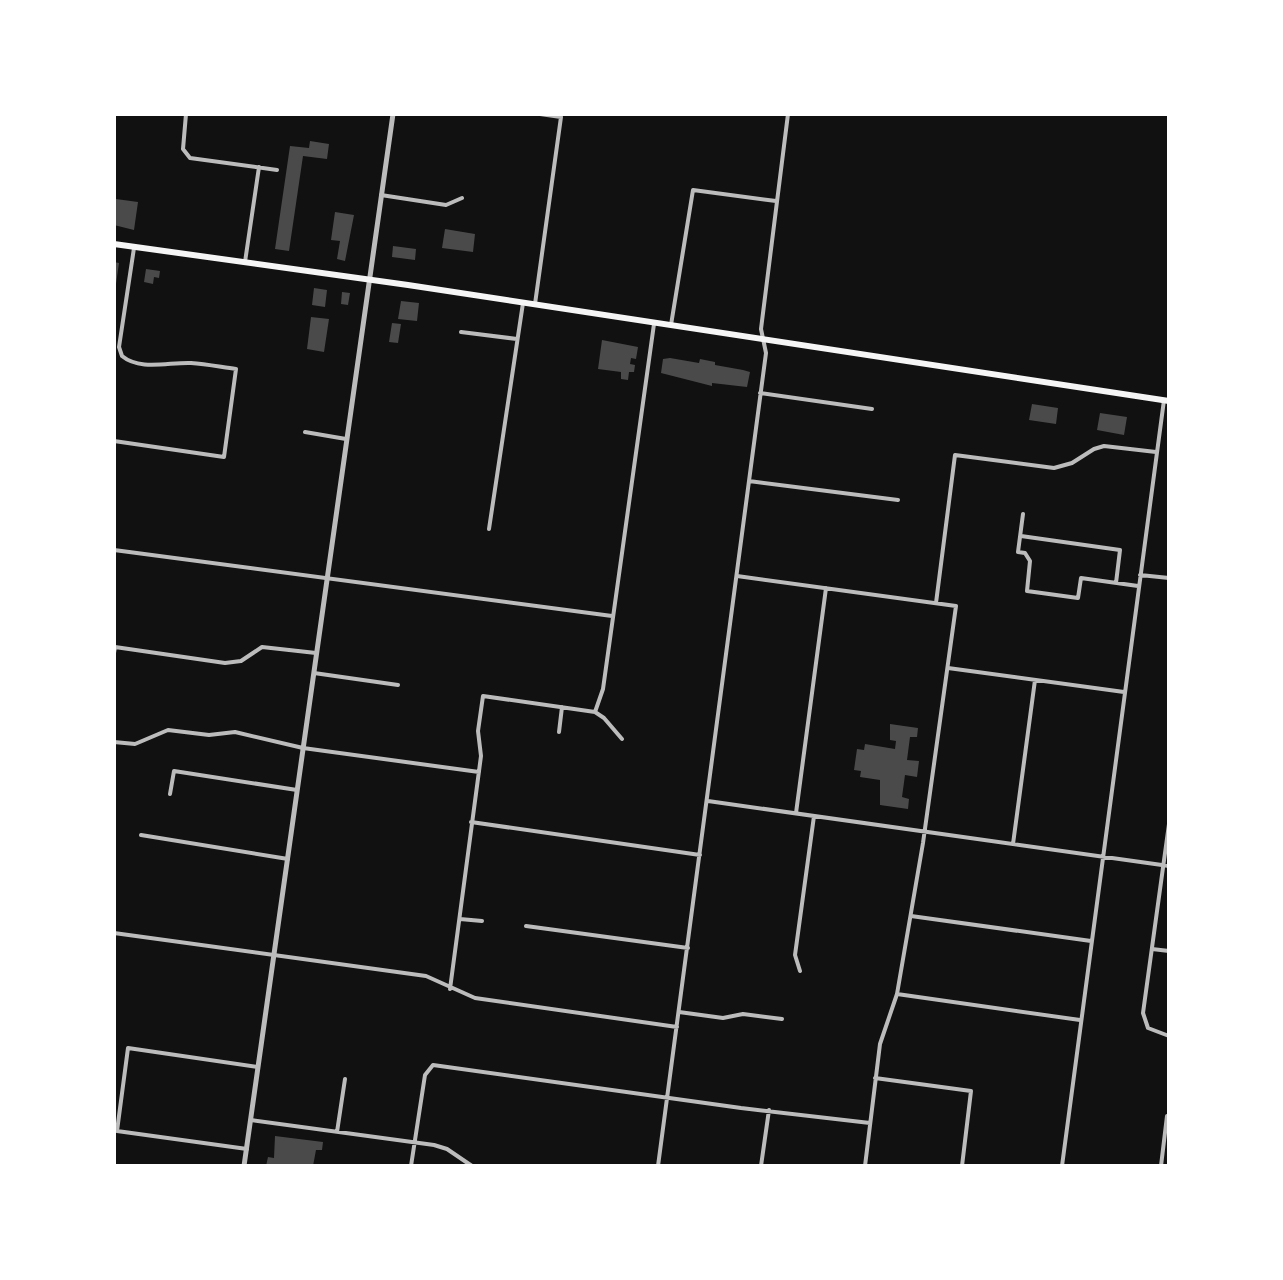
<svg xmlns="http://www.w3.org/2000/svg" width="1283" height="1280" viewBox="0 0 1283 1280" font-family="Lato,sans-serif">
  <style>
    .building { fill: #4a4a4a }
    .lines { fill: none; stroke-linecap: round; stroke-linejoin: round }
    .minor { stroke: #bcbcbc; stroke-width: 4 }
    .tertiary { stroke: #bcbcbc; stroke-width: 5 }
    .primary { stroke: #f5f5f5; stroke-width: 6 }
  </style>
  <rect width="100%" height="100%" fill="#111"/>
  <path class="building" d="M310,141l19,3 -2,15 -24,-3 -14,95 -14,-2 15,-103 19,2z
    M116,199l22,3 -4,28 -20,-5z
    M335,212l19,3 -9,46 -8,-2 3,-18 -9,-1z
    M445,229l30,5 -2,18 -31,-4z
    M393,246l23,3 -1,11 -23,-3z
    M114,262l5,1 -3,21h-2z
    M146,269l14,2 -1,7 -5,-1 -1,7 -9,-2z
    M314,288l13,2 -2,17 -13,-2z
    M342,292l8,1 -2,12 -7,-1z
    M401,301l18,2 -2,18 -19,-2z
    M311,317l18,2 -5,33 -17,-3z
    M392,323l9,1 -3,19 -9,-1z
    M602,340l36,7 -2,12 -5,-1 -1,6 5,1 -1,7h-5l-1,8 -7,-1v-7l-23,-3z
    M670,358l29,5 1,-4 15,3v3l28,5 7,2 -3,15 -35,-4v3l-51,-13 2,-14z
    M1032,404l26,4 -2,16 -27,-4z
    M1100,413l27,4 -3,18 -27,-5z
    M890,724l28,4 -1,9h-7l-3,23 12,1 -2,16 -12,-2 -3,22 7,2 -1,10 -28,-4v-25l-20,-3 1,-6 -7,-1 3,-21 7,1 1,-6 30,5 1,-8 -6,-1z
    M275,1136l48,6 -1,8h-6l-3,16h-47l2,-9 6,1z"/>
  <g class="lines">
    <path class="minor" d="M186,114l-3,35 7,9 87,12
      M381,195l65,10 16,-7
      M245,262l14,-95
      M535,304l26,-187 -21,-3
      M671,325l22,-135 83,11
      M461,332l56,7
      M760,393l112,16
      M305,432l41,7
      M114,441l110,16 12,-88c-15,-2 -30,-5 -45,-6 -22,-1 -51,8 -69,-7l-3,-9 15,-99
      M749,481l149,19
      M1023,514l-5,38 7,1 5,8 -3,30 51,7 3,-20 57,8
      M489,529l34,-226
      M1021,536l99,14 -4,33
      M114,550l498,66
      M1140,575l29,3
      M737,576l219,30 -33,237 -26,151 -17,50 -15,122
      M936,603l19,-148 99,13 18,-5 22,-14 10,-3 52,6
      M114,653l1,-6 110,16 16,-2 21,-14 54,6
      M948,668l176,24
      M314,673l84,12
      M595,712l8,-23 51,-365
      M559,732l3,-25
      M114,742l21,2 33,-14 41,5 26,-3 68,16 176,24
      M170,794l4,-23 123,19
      M708,801l461,65
      M796,813l30,-225
      M471,822l229,33
      M1169,824l-26,189 5,15 21,8
      M141,835l147,24
      M1013,844l22,-164
      M911,916l180,25
      M460,919l22,2
      M526,926l162,22
      M114,933l312,43 49,22 202,29
      M1152,949l17,2
      M800,971l-5,-16 19,-139
      M450,989l31,-233 -3,-25 5,-35 112,16 9,6 18,21
      M897,994l183,26
      M679,1012l44,6 20,-4 39,5
      M875,1078l96,13 -9,75
      M251,1120l183,25 13,4 25,17
      M337,1132l8,-53
      M247,1149l-130,-18 11,-83 130,19
      M411,1166l14,-91 8,-10 308,43 129,15
      M658,1166l108,-813 -5,-24 27,-215
      M761,1166l8,-56
      M1062,1166l102,-766
      M1161,1166l6,-50"/>
    <path class="tertiary" d="M244,1166l149,-1052"/>
    <path class="primary" d="M114,244l294,41 761,116"/>
  </g>
  <rect width="1283" height="1280" fill="none" stroke="#ffffff" stroke-width="232"/>
</svg>
